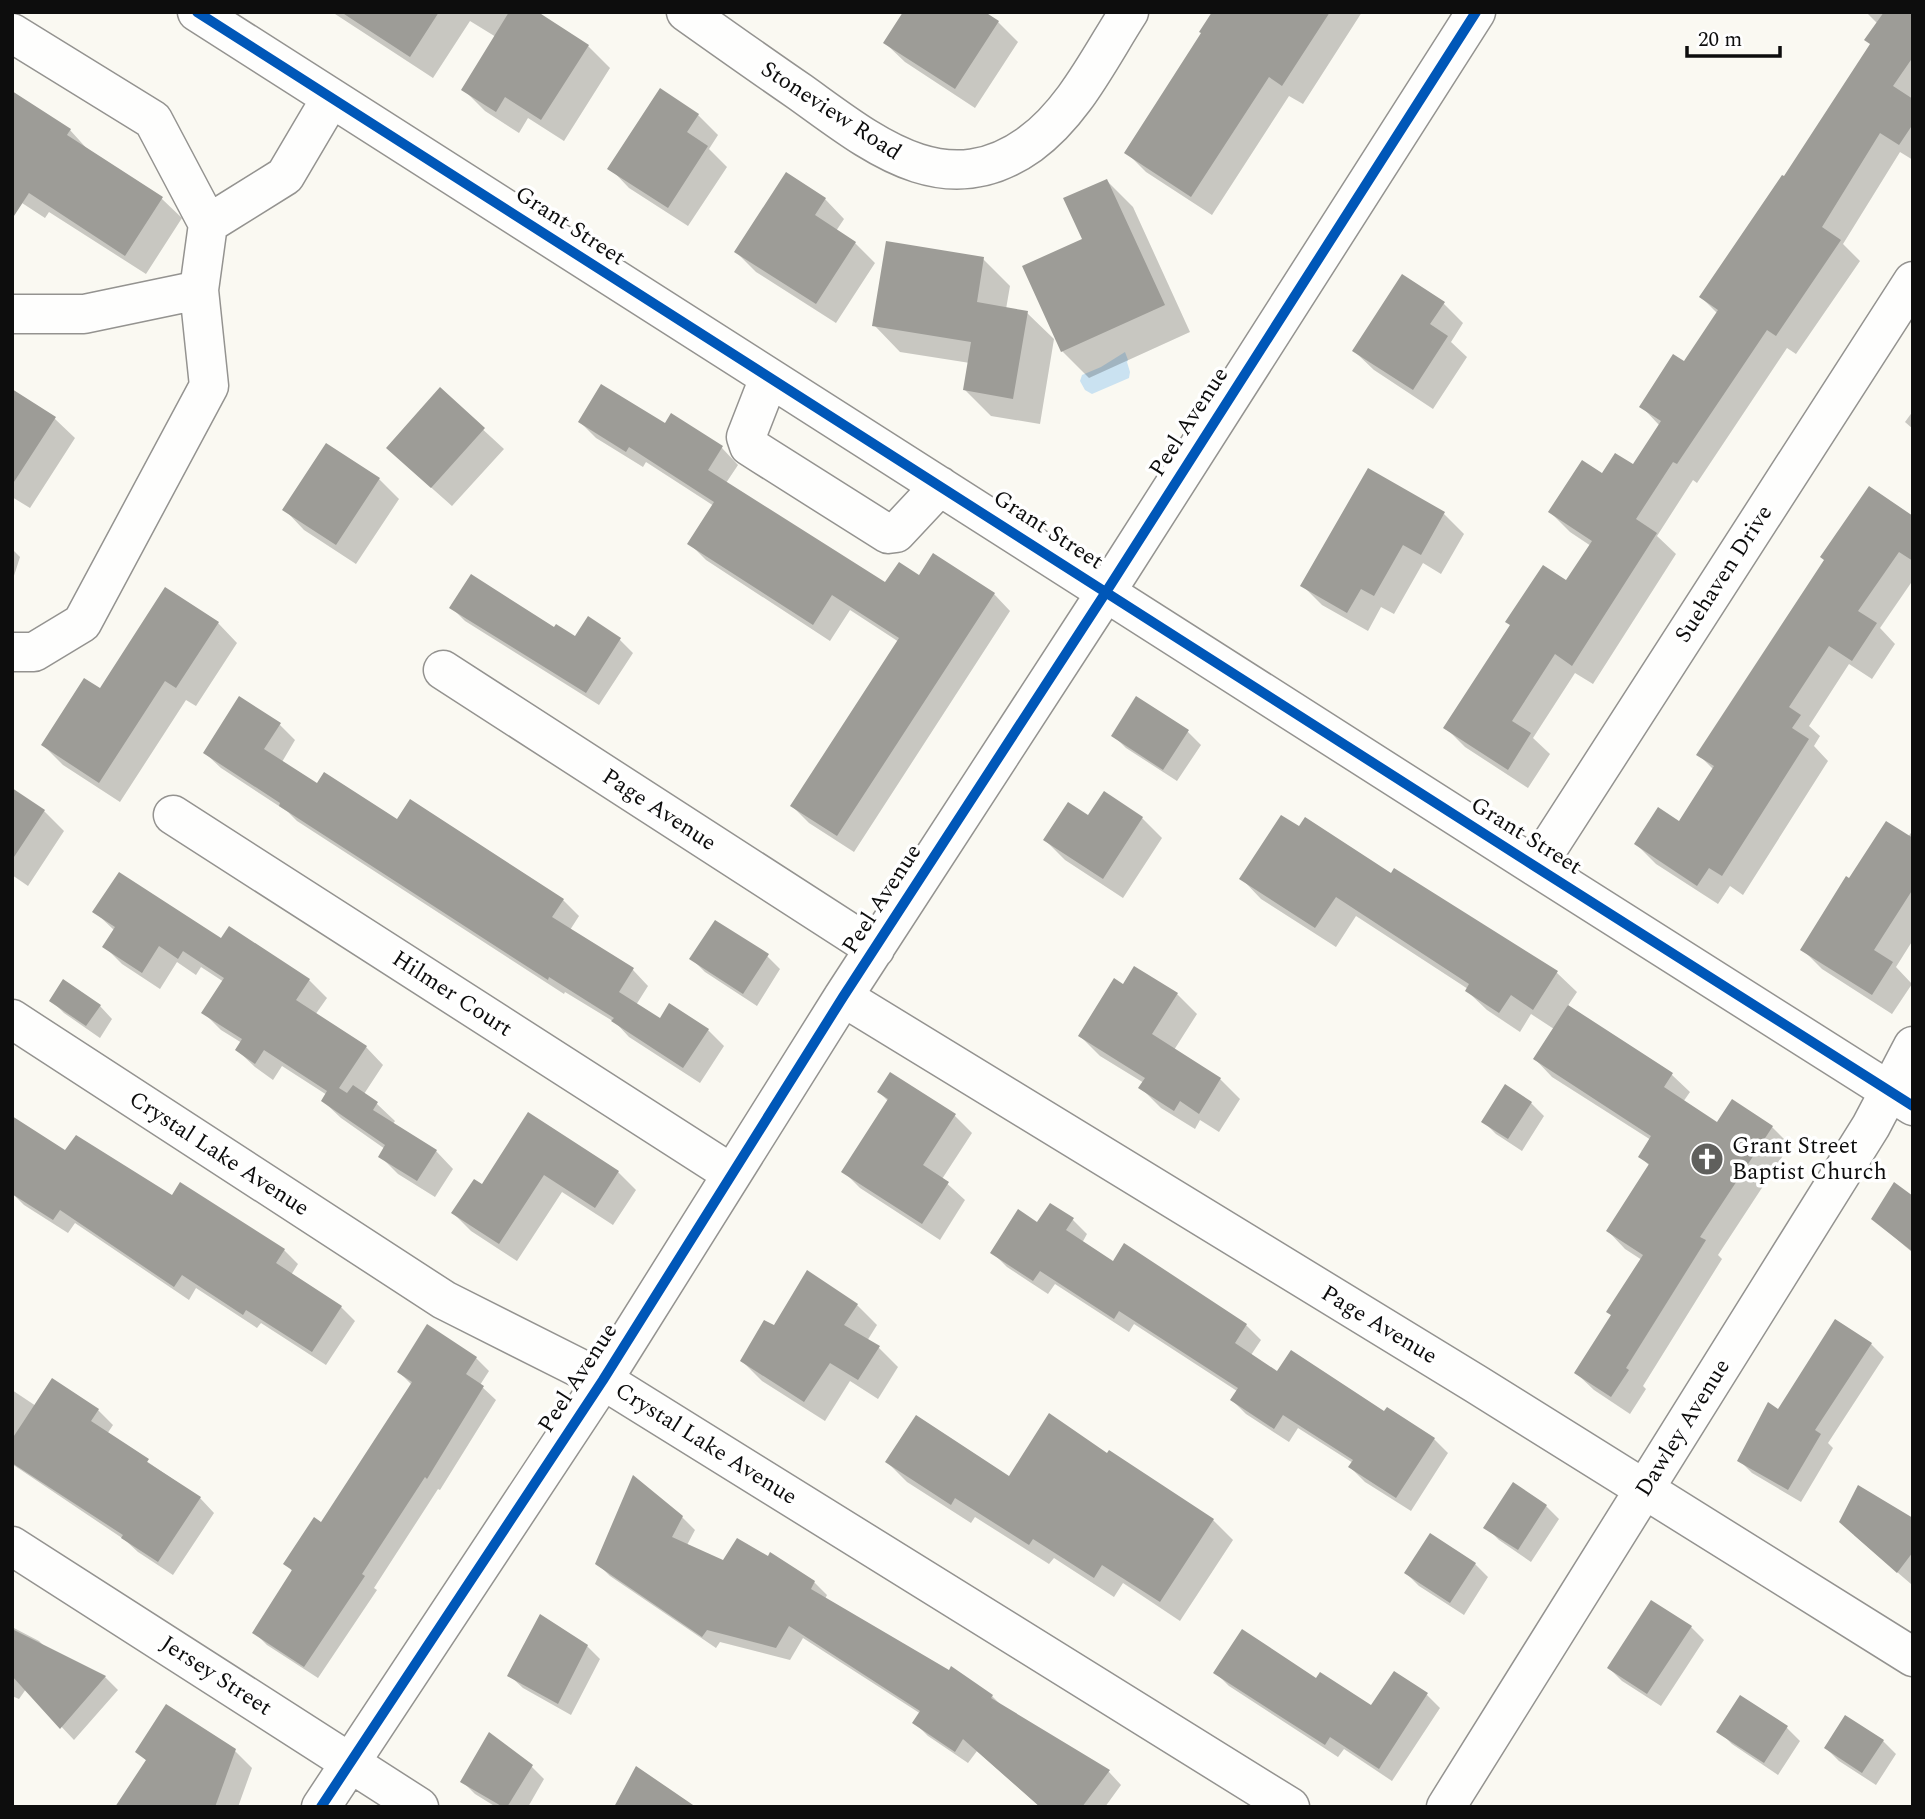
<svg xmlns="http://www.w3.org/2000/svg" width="1925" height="1819" viewBox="0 0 1925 1819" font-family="Spectral,serif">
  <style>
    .water { fill: #cae2f1 }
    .shadow { fill: #0003 }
    .building { fill: #9d9c97 }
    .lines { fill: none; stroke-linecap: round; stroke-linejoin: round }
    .minor-casing { stroke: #949390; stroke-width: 41 }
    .minor { stroke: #fefefd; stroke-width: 38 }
    .cycleway-casing { stroke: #fff; stroke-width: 15 }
    .cycleway { stroke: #0057b8; stroke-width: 10 }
    .labels { text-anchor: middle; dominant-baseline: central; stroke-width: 7; stroke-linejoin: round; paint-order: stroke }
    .street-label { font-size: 23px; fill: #0d0d0d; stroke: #fff }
    .poi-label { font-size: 23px; fill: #0d0d0d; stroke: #fff; text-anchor: start }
  </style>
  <rect width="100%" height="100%" fill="#faf9f2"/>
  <path class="water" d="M1125,352l3,8 -1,2 3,10 -1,6 -37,16 -7,-4 -5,-9 2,-6 19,-8z"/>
  <path class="shadow" d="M332,12h203l53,34 22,22 -46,73 -36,-23 -9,15 -34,-22 -22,-22 33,-52 -26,-16 -37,57z
    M1214,12h148l-59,92 -14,-8 -77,119 -66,-43 -20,-20 77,-118z
    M1866,12h47v148l-13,-8 -57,92 17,17 -64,93 -9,-6 -90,135 -4,-3 -36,56 19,18 -83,130 -18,-11 -42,65 17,16 -22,34 -63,-41 -20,-20 122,-145 24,-36 -21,-14 -20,-20 53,-36 30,-9 27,-41 -19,-20 43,-42 34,-50 -17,-17 83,-118 88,-135 6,-20z
    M998,22l20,20 -43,66 -70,-46 -20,-19z
    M698,115l20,20 -9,14 18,18 -39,59 -59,-38 -19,-20z
    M70,130l19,21 73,48 20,19 -36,56 -97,-62 -4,6 -23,-15z
    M1107,181l26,26 57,125 -101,46 -27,-27 22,-111z
    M825,199l19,20 -8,12 19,12 20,20 -39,60 -80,-51 -20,-20z
    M983,259l27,27 -4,23 21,4 27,26 -14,85 -49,-8 -26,-26 5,-27 -70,-11 -26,-27z
    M1443,303l20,20 -12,19 16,15 -34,52 -59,-39 -20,-19z
    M440,390l64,59 -52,57 -44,-39z
    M12,391l43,28 20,19 -45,70 -18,-11z
    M1913,411v18l-8,-7z
    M580,422l85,3 57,23 16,17 -12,18 160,101 33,-7 75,17 16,17 -156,241 -45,-29 -17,-17 107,-164 -49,-32 -20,31 -124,-81 -17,-17 25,-37 -68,-44 -3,5 -47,-29z
    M379,479l20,20 -43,65 -52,-34 -19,-20z
    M1444,514l20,20 -23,40 -18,-11 -29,51 -13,-7 -13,24 -46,-26 -20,-20z
    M1913,518v62l-33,48 15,16 -23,35 -23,-15 -40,62 11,10 -6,10 14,15 -85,134 -13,-9 -12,18 -62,-40 -20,-20 43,-21 35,-53 -16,-16z
    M12,549l8,8 -8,25z
    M452,608l102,22 21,9 13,-20 32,21 13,13 -34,52 -134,-84z
    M218,623l19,20 -41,63 -10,-6 -66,102 -57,-37 -20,-20z
    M280,725l15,15 -13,22 35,23 246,115 16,16 -9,14 63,40 15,16 -12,19 24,15 48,10 16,16 -24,37 -71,-46 -13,-14 -51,-31 -1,2 -267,-173 -9,-9 -67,-44 -16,-15z
    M1188,732l13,13 -24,36 -51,-33 -13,-13z
    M12,791l32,20 20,20 -36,55 -16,-11z
    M1142,818l20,20 -39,60 -58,-38 -20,-20z
    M1913,830v110l-17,27 16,17 -20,30 -70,-45 -20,-20 48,-69 58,-43z
    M1391,875l166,98 20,19 -10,15 105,68 18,17 -7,10 34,23 55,2 18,18 -72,110 4,4 -79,127 3,3 -16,25 -36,-24 -18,-17 37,-57 29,-56 -17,-11 -17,-18 42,-65 -10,-9 11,-17 -99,-63 -17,-18 19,-30 -23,-15 -11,18 -33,-22 -20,-19 1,-2 -112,-73 -20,31 -75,-48 -19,-20z
    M95,912l127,29 8,-12 79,51 18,18 -12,17 51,32 17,18 -19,29 13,10 18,17 -2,3 43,27 17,18 -18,28 -37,-23 -18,-18 5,-7 -44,-31 -18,-17 4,-6 -45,-29 -9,14 -18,-13 -18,-17 5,-7 -21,-13 -17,-17 20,-31 -23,-15 -5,8 -19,-13 -17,27 -38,-25 -17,-17 10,-16z
    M767,956l13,13 -23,37 -52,-34 -13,-13z
    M1177,994l20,20 -23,36 46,29 20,20 -21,33 -19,-12 -5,9 -34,-21 -20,-20 3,-5 -44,-27 -20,-20z
    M51,1000l49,6 12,13 -12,19 -36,-25z
    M879,1092l76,24 17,17 -30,46 23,21 -25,40 -80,-52 -17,-17 45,-70z
    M1531,1103l13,13 -22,35 -26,-17 -13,-13z
    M529,1114l89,58 18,18 -23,35 -51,-33 -45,69 -46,-30 -18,-18 29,-27z
    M66,1153l106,45 8,-13 104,65 14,14 -7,11 50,32 14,14 -29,44 -65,-42 -4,5 -61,-40 -7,12 -114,-77 -7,10 -44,-28 -12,-12z
    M1913,1198v55l-40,-34z
    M1073,1220l14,14 -5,9 31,20 12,-18 121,80 15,15 -10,15 27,18 107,41 49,25 14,14 -37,58 -46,-29 -15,-15 3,-4 -55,-35 -9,14 -43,-28 -14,-14 5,-9 -103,-67 -5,8 -74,-48 -7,10 -41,-27 -15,-15 46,-28z
    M857,1305l20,20 -10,16 12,7 19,19 -20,32 -28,-18 -25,40 -63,-40 -20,-20 32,-33z
    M1871,1344l13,13 -56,86 5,5 -32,54 -49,-29 -13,-13 40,-49z
    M476,1358l13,13 -9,14 16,15 -56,90 -2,-1 -64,99 3,2 -59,88 -51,-33 -13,-13 39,-60 -7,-8 36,-40 90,-139 -13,-13z
    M52,1380l46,30 15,15 -6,9 93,64 14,15 -41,62 -35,-23 -13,-12 -113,-76v-74l24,16z
    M1108,1455l105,65 20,20 -53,81 -57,-38 -9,14 -60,-39 -5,6 -74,-47 -4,6 -64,-41 -20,-20 123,17z
    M1546,1506l13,13 -28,43 -32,-22 -13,-13z
    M682,1517l13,13 -8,15 37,17 90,20 13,13 -2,4 167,97 12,12 105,64 12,13 -16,22h-68l1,-2 -61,-54 -9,12 -40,-27 -13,-13 6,-9 -118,-76 -13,22 -70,-18 -4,6 -106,-72 -13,-13z
    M1913,1520v62l-2,2 -57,-49z
    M1430,1535l45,29 13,13 -24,38 -45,-29 -13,-13z
    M12,1627l27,14 6,6 60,30 13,13 -44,50 -48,-51 -7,10 -7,-3z
    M1691,1627l13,13 -43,66 -39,-25 -13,-13z
    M587,1646l13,13 -29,56 -48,-27 -14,-13z
    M1216,1673l101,7 55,28 55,-13 13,13 -48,73 -48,-32 -6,8 -109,-71z
    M1740,1698l47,30 13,13 -22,34 -46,-31 -13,-13z
    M1883,1741l13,13 -20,31 -37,-24 -13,-13z
    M235,1751l17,17 -14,39h-121l30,-46 -10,-9z
    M531,1766l13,13 -16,28h-32l-21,-13 -13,-13z"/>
  <path class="building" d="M341,12h98l-29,45z
    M509,12h29l51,33 -48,75 -36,-23 -9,15 -35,-22z
    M903,12h82l14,9 -44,68 -72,-46z
    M1212,12h118l-48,74 -13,-9 -78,120 -67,-44 77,-120 -2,-1z
    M1884,12h29v45l-20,29 20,13v25l-14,21 -19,-12 -58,94 19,13 -65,96 -9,-6 -90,134 -4,-2 -37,57 21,14 -85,133 -17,-12 -43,67 19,12 -23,37 -65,-42 67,-103 -5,-3 38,-57 23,15 26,-39 -44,-29 34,-52 20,13 13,-20 18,11 28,-43 -22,-14 34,-53 11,7 34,-51 -19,-13 83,-122 2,1 86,-132 -6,-4z
    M660,88l39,26 -12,18 21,14 -40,62 -61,-39z
    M12,91l59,38 -4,6 96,62 -38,59 -96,-63 -17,26z
    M786,172l40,26 -11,17 41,27 -40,62 -82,-52z
    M1107,179l58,126 -104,47 -39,-86 60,-27 -19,-41z
    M886,241l98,16 -7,45 51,9 -15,88 -50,-9 8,-48 -99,-16z
    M1402,274l43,28 -15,22 18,12 -35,54 -61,-39z
    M601,384l64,39 6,-10 52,33 -15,24 177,112 14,-20 20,13 14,-22 62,40 -158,243 -47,-30 109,-168 -67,-43 -19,30 -126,-81 27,-42 -85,-55 -3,5 -48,-30z
    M440,387l45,41 -54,60 -45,-40z
    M12,389l44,28 -44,68z
    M326,443l54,35 -44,67 -54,-35z
    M1368,468l77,44 -24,43 -18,-10 -29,51 -13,-7 -14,24 -47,-27z
    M1869,486l44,30v45l-14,-9 -41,59 19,12 -25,38 -23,-15 -40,61 12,8 -9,13 17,11 -87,137 -13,-8 -12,18 -63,-42 24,-37 21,14 35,-55 -18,-11 128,-195 -4,-3z
    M471,574l83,53 2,-3 19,12 13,-20 33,22 -35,55 -137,-85z
    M165,587l54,35 -43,66 -11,-7 -66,102 -58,-38 43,-67 16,10z
    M239,696l42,27 -17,26 53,34 7,-11 73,47 13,-20 154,100 -12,18 82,51 -15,24 41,26 9,-15 40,26 -26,39 -72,-47 3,-3 -65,-41 -1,3 -269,-174 1,-3 -77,-50z
    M1136,696l53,34 -26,40 -52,-34z
    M12,788l33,22 -33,50z
    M1104,791l39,26 -40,62 -60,-39 25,-38 20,13z
    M1281,815l18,11 6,-9 86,56 3,-5 164,103 -25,39 -22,-15 -12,18 -34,-22 4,-7 -133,-87 -21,31 -76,-49z
    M1886,821l27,17v51l-39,61 19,12 -21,33 -72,-45 46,-74 3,2z
    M119,872l102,66 8,-12 81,53 -14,21 71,46 -28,42 8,5 6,-8 25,17 -5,8 64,40 -20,31 -39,-24 7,-12 -64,-44 6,-10 -63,-41 -9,14 -20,-14 7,-11 -41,-26 23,-35 -41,-27 -5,8 -19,-13 -17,27 -40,-26 13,-20 -23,-15z
    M715,920l54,34 -26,40 -54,-35z
    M1134,966l44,27 -26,41 69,44 -22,36 -19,-13 -6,10 -36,-23 7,-10 -67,-42 36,-58 9,6z
    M63,979l38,26 -15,21 -37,-25z
    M1568,1005l105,68 -9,14 53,35 15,-23 41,27 -73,111 6,3 -80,128 3,2 -18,27 -37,-24 37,-58 -5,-3 37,-57 -37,-24 43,-67 -11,-7 13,-21 -118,-77z
    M890,1072l66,42 -33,51 26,17 -27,42 -81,-52 47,-73 -11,-7z
    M1505,1084l27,18 -24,37 -27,-17z
    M528,1112l91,59 -24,37 -51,-33 -45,69 -48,-31 23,-34 8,5z
    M12,1116l53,34 11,-15 96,60 8,-13 105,67 -9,14 66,43 -30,46 -66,-42 -3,5 -61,-40 -8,12 -114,-77 -7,10 -41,-26z
    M1894,1182l19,14v56l-42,-33z
    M1050,1203l24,15 -8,12 47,31 11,-18 123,81 -12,19 42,28 14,-21 93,61 3,-4 48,31 -39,60 -48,-31 5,-7 -70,-45 -9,14 -44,-29 8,-12 -119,-77 -5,8 -74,-48 -7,10 -43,-28 28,-44 19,13z
    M807,1270l51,34 -14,21 36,21 -22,34 -28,-17 -26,39 -64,-41 24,-41 10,5z
    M1835,1319l37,24 -57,87 6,4 -33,56 -51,-29 31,-59 10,7z
    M427,1324l50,33 -11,17 18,12 -57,93 -2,-2 -63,97 3,2 -61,91 -52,-34 40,-63 -9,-6 31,-47 7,5 91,-140 -15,-10z
    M52,1378l47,31 -8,12 58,38 -2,3 54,35 -43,65 -37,-24 2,-3 -111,-72v-24z
    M1049,1413l58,40 2,-3 105,69 -54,83 -58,-37 -8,13 -61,-39 -4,6 -74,-47 -4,7 -66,-43 31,-47 93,61z
    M633,1475l50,41 -11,21 51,23 14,-22 31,18 2,-4 45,29 -4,8 138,81 2,-4 42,29 -2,3 119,72 -28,37h-42l-77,-68 -8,13 -43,-29 8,-12 -131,-85 -13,22 -69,-18 -5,7 -107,-73z
    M1513,1482l34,23 -29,45 -35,-22z
    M1858,1485l55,33v34l-16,21 -58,-51z
    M1430,1533l46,30 -26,40 -46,-30z
    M1651,1600l41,26 -45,68 -40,-26z
    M540,1614l48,31 -30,59 -51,-28z
    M12,1629l94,47 -46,53 -48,-53z
    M1242,1629l74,49 4,-6 51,33 23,-34 34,22 -49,76 -49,-32 -5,8 -112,-72z
    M1740,1695l48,31 -24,37 -48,-31z
    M166,1704l70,45 -21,58h-100l31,-47 -11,-8z
    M1845,1715l39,25 -22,33 -38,-25z
    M489,1732l44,33 -26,42h-4l-43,-25z
    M636,1766l60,41h-82z"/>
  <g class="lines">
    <defs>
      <path id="minor" d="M197,12l1339,855 377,239
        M686,12c38,27 76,54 114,80 70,50 144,114 230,52 44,-32 70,-87 99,-132
        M12,33l141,87 55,104 77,-48 46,-78
        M199,290l9,-66
        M12,314h72l115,-24 10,96 -127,237 -48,29h-22
        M769,378l-23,59 3,9 14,9 125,79 8,-1 44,-47
        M443,670l432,279
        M173,815l559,359
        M1536,867l377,-586
        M843,997l633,387 437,273
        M12,1019l432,281 159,80 687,427
        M12,1546l407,261
        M321,1807l282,-427 240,-383 263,-405 370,-580
        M1446,1807l425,-681 42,-80"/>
    </defs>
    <use href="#minor" class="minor-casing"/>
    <use href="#minor" class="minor"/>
    <defs>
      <path id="cycleway" d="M197,12l1339,855 377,239
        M321,1807l282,-427 240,-383 263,-405 370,-580"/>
    </defs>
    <use href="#cycleway" class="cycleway-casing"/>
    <use href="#cycleway" class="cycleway"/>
  </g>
  <defs>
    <symbol id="church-disc" viewBox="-11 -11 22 22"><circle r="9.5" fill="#60605d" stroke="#fff"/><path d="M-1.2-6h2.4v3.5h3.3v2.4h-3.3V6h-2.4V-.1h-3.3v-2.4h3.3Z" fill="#fff"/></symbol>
  </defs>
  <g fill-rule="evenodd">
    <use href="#church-disc" x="1688" y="1140" width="38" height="38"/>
  </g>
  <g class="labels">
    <g class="street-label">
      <text transform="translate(831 111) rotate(33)">Stoneview Road</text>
      <text transform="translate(570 226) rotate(33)">Grant Street</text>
      <text transform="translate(1189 422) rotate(-57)">Peel Avenue</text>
      <text transform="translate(1048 530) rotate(33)">Grant Street</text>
      <text transform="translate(1724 574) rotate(-57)">Suehaven Drive</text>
      <text transform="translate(659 810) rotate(33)">Page Avenue</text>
      <text transform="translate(1526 836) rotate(32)">Grant Street</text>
      <text transform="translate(882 899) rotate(-57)">Peel Avenue</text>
      <text transform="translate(452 994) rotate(33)">Hilmer Court</text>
      <text transform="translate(219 1154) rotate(33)">Crystal Lake Avenue</text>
      <text transform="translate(1379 1325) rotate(31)">Page Avenue</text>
      <text transform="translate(578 1378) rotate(-57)">Peel Avenue</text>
      <text transform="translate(1683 1428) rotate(-58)">Dawley Avenue</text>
      <text transform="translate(706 1444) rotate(32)">Crystal Lake Avenue</text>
      <text transform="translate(216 1676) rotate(33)">Jersey Street</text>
    </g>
    <g class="poi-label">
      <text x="1732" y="1146">Grant Street<tspan x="1732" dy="26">Baptist Church</tspan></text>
    </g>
  </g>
  <rect width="1925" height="1819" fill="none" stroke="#0d0d0d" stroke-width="28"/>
  <path d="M1687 46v10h93v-10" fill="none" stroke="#0d0d0d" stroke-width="3.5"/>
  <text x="1698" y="46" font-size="21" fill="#0d0d0d" stroke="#ffffff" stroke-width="5" paint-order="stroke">20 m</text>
</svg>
